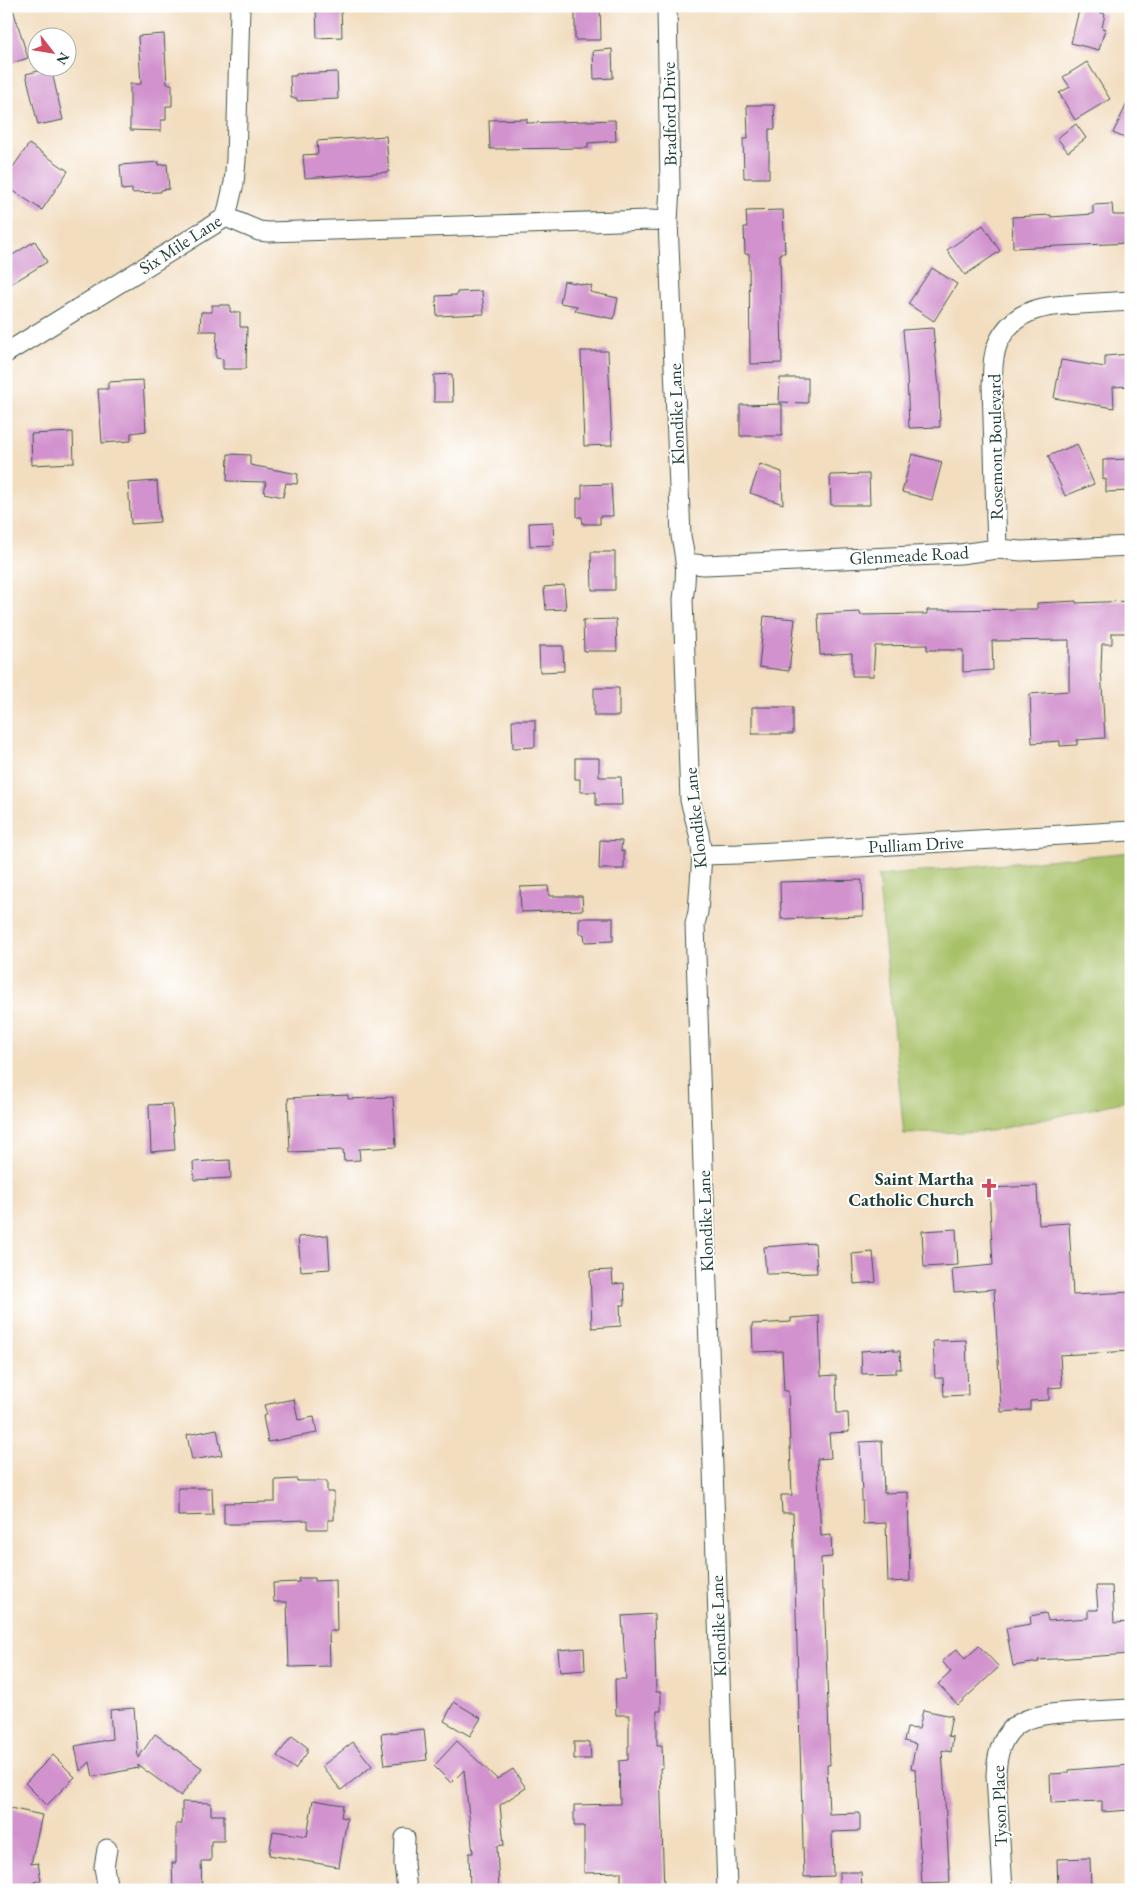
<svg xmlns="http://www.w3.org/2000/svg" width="1137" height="1896" viewBox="0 0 1137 1896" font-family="'EB Garamond',serif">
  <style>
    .green { fill: #a7c168; stroke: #637f4e }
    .building { fill: #d192cd }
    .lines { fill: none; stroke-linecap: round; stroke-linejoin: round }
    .minor-casing { stroke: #3f5549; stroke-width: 21 }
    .minor { stroke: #fff; stroke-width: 19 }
    .labels { text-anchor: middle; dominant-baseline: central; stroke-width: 4; stroke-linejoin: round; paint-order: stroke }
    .street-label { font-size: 18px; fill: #1f3d34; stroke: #fff }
    .poi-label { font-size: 18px; font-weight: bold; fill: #1f3d34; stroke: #fff; text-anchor: end }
  </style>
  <rect width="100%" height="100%" fill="#fff"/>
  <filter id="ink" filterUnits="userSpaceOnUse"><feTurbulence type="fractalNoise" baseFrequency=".02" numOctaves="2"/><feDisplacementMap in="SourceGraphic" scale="10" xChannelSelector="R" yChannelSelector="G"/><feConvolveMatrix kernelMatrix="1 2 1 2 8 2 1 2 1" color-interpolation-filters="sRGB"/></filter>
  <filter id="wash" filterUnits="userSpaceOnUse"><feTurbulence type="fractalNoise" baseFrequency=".0096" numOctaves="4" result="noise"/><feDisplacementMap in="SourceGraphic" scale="20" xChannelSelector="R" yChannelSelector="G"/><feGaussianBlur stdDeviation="1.12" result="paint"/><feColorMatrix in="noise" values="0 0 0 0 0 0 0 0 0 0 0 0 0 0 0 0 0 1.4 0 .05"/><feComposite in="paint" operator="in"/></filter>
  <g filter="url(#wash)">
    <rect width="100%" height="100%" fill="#f2ddbf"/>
    <path class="green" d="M1131,852v248l-140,31 -87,3 -26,-258z"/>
    <g id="blocks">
      <path class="building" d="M6,6h6l16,52 -22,7z
        M316,6h25l1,31 -25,1z
        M575,6h25l1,34h-26z
        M1080,6h18l-2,5 9,3 -3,14 3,1 -6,21 -28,-7z
        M164,34l3,50h5v22h-6v14h-5v11l-31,-1v-46h11l-3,-48z
        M612,49l1,29 -19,1 -1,-28z
        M1087,62l23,37 -35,21 -16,-27 11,-6 -7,-10z
        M51,68l12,52 -25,5 -12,-51z
        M337,72l1,27 -41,2v-3h-6l-1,-22h6v-2z
        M1131,95v46l-18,-8z
        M747,105h27l1,24h-6v49h-25l-1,-39h5z
        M527,119v4l88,-3 1,21 -28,2v5l-98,1 -1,-29z
        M1076,124l10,14 -18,14 -11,-14z
        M386,136l3,36 -84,6 -2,-23 15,-1 -1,-13z
        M29,144l39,27 -26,39 -36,-24v-9z
        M159,162v3l8,-1 2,25 -8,1v2l-29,1v-4l-10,1 -2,-25z
        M1112,204l1,11h18v28l-118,5 -1,-31 39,-2v2l42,-3v-9z
        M783,210l2,43h-5l2,110 -32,1 -1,-110h-4l-1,-27h3l-1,-16z
        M983,225l17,26 -35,24 -18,-25z
        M35,241l12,21 -41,25v-28z
        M932,268l25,16 -23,37 -26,-17z
        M564,281l28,5 -2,6 28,6 -4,21 -39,-8 2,-5 -17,-3z
        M482,291l2,23 -47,2 -1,-20 21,-1v-3z
        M212,305h18v7h10v15h7l-1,42h-23v-10l-7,-1 1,-27h-17l1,-19h11z
        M933,328l6,60 1,39 -31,1 -2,-54 -4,-44z
        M581,351h27l4,94 -28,1z
        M1131,354v32l-18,1 1,21 -60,-10 7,-38 44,7v-11z
        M452,374l1,28h-19v-27z
        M780,378h28v25l-29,-1z
        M143,380l3,51 -15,2v8l-29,2 -4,-54h10v-7z
        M782,404v32h-42v-31z
        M73,432l1,31 -42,2 -1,-31z
        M1077,444l17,40 -29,12 -17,-40z
        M228,454l22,1v10l48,9 -1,10 -11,-1 -3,14 -19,-4 2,-11 -39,-1z
        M912,454l30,8 -10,38 -30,-8z
        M1131,459v32l-25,1v-13l-3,1v-20z
        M760,464l22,8 1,32 -33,-11z
        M869,474l1,31h-39l-1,-30z
        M157,481l3,41 -29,2 -3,-41z
        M611,484l2,32h-13v8h-17l-1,-7h-5v-19h5v-13z
        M553,522l1,23 -24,1 -1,-23z
        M591,552h24v38h-23z
        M564,585l2,24 -20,1 -2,-23z
        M1076,601v2l55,-2v32h-19v11h-10l-1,24 4,70 -28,2v5l-17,1v-5l-28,2 -2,-49 39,-3v-51l-77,1 1,29 -30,2v-22h-36v-5l-52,1 -2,30h-21v-23l-32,2 -2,-41 42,-2v3l67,-1v-4l110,-1v-6z
        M764,616l31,3 -6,52 -30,-4z
        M616,619l1,32h-33l-1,-31z
        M539,646h24l1,25 -24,1z
        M594,688h25v28h-25z
        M752,707h41v27h-41z
        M512,720h23v27l-22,1z
        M575,758h24v19h22l1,28h-26v-13h-16v-13h-5z
        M600,840l22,1 -1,10h3v18h-25z
        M862,880l1,36 -82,3 -1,-37z
        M548,886l1,10h33l1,14 -62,2 -1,-25z
        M579,918h34v23l-28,1 -1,-8h-5z
        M348,1095v4l45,-2 3,50 -37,2 1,11 -16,1 -1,-11 -53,2 -2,-54z
        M172,1104l3,46 -24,2 -2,-47z
        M230,1160l1,18 -37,2 -1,-18z
        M1037,1186l2,39 30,-2 4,72 58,-3v59l-71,4 2,32 -13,1v12l-19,1v9l-29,2 -7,-123 -40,3 -2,-23 41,-4 -4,-77z
        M956,1229l2,36 -34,2 -2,-36z
        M328,1235l2,34 -29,2 -3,-34z
        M815,1243l2,30 -51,1 -2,-27z
        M873,1252l3,30 -22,2 -2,-30z
        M612,1270l1,14 11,-1 1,22h-5l1,21 -29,2 -2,-57z
        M819,1316l2,60 15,-1 1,38h11l1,19 -20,1 2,25 -14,1 4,77 10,-1 1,22 -11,1 1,33h2l6,174h-3l2,49 31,-1v18l-28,1 1,44 -29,1 -11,-364h-11l-1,-18h11l-4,-104h-4l-2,-40 -29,1 -1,-28 39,-2v-4z
        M966,1340l2,55 -24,1 -1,-18h-8l-2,-37z
        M894,1349v2h6l1,18h-5v4l-34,1 -1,-23z
        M294,1399l4,21 16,-3 3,16 -49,9 -5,-26 4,-1 -3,-10z
        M217,1429l5,26 -30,5 -5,-25z
        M882,1441l2,52 24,-1 2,89 -22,1 -2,-59 -23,1 -3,-82z
        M297,1479v2h30v11h7v28h-6v9h-20v-9l-61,2v2h-23v-21l51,-1v-22z
        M178,1488h34l1,27 -35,1z
        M299,1578h16v3l21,-1 1,51h-8l1,35 -41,1 -2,-65h-13l-1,-19 26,-1z
        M1096,1586h16l2,37 17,-1v32l-93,6 1,2 -26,4 -7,-38 25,-4 -1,-8 16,-3 2,8 40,-3v-8h10z
        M654,1614l2,78h5v19h-4v34h5l1,23h-3l4,122 -43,-1v-17l-37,1v-47h-10v-21l46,-1 -1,-43 9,-1v-14h1v-31h-13l-1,-36h11l-4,-63z
        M979,1646l20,21 -41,38 -20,-21 13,-12 -9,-11 15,-12 8,10z
        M584,1648l1,22 -25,2 -2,-22z
        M454,1702l27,16 -11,18 -26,-15z
        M134,1708l4,50 17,-24 47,34 -21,28 -43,-31v3l-45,9 -3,-15 -10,9 -5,-25 37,-7 -2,-29z
        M923,1710l29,6 -4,20 5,1 -2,15 -9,-2 8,133 -28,1 -7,-115 -4,-1 5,-24 -12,-3 3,-13 12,1z
        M424,1729l3,31 -42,5 -4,-31z
        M292,1736l15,11v6l-12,16 -18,-13z
        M457,1741l40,38 16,-10 13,19 -26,17 4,40 -7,1 2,44h-29l-1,-37h4l-9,-83 -13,13 -17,-17z
        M353,1742l19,24 -31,24 -19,-24z
        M574,1742h16l1,17h-17z
        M53,1755l22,22 -28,28 -22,-22z
        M1131,1765v45l-29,2v-11l-51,2 -1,-29 19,-1v-3z
        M313,1800l30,5 -2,12 6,1 -8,49 -70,-12 4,-24 34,5z
        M182,1802l29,1v12h13v26h-13v20h-10l1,29h-29l-1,-27h4v-39h6z
        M10,1808l32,7 -11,49 7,-1 3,17 -7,2 1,8h-27l-2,-15v-49z
        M1090,1858l1,32h-33l-1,-31z
        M839,1872h22l1,15 -23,1z"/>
    </g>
  </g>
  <g filter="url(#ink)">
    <use href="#blocks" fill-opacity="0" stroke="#3f5549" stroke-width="1"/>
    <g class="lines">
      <defs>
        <path id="minor" d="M667,6l3,181 -2,34 13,315c5,24 6,39 2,63l7,201 9,34 3,21 -4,57 -3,12 32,966
          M226,217l33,14 9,1 381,-12 19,1
          M6,353l220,-136 8,-34 2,-23 4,-154
          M997,549l-5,-164c1,-14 0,-29 6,-42 17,-36 48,-37 82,-39 17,-1 34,-2 51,-3
          M686,563l18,2 256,-11 37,-5 25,2 109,-5
          M702,855l36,-1 393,-23
          M405,1838l-1,26 3,26
          M107,1849l-3,18 4,23
          M1003,1890l-7,-115c2,-54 30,-60 77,-63 19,-1 39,-2 58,-3"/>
      </defs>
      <use href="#minor" class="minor-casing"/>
      <use href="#minor" class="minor"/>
    </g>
  </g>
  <defs>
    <symbol id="church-bare" viewBox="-9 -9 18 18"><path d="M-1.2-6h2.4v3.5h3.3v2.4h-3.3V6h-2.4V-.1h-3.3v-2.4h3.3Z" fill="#d1495b" stroke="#fff" stroke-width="2.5" paint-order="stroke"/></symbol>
  </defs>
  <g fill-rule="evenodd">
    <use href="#church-bare" x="975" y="1174" width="28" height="28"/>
  </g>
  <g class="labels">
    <g class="street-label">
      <text transform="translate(669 114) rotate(-91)">Bradford Drive</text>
      <text transform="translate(180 244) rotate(-33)">Six Mile Lane</text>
      <text transform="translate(676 414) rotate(-92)">Klondike Lane</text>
      <text transform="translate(995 447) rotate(-91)">Rosemont Boulevard</text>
      <text transform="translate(909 555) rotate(-3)">Glenmeade Road</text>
      <text transform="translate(695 818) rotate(-96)">Klondike Lane</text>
      <text transform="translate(916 844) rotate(-3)">Pulliam Drive</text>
      <text transform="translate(705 1221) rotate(-92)">Klondike Lane</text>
      <text transform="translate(718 1626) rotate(-92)">Klondike Lane</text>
      <text transform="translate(999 1806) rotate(-92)">Tyson Place</text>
    </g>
    <g class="poi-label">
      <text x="974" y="1178">Saint Martha<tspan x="974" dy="21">Catholic Church</tspan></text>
    </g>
  </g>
  <rect width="1137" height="1896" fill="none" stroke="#fff" stroke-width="25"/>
  <g transform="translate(52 52) rotate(121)"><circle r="24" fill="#ffffff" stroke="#a5b1ae"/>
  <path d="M0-4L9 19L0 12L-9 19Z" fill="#d1495b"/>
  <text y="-8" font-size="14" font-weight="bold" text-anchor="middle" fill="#1f3d34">N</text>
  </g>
</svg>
